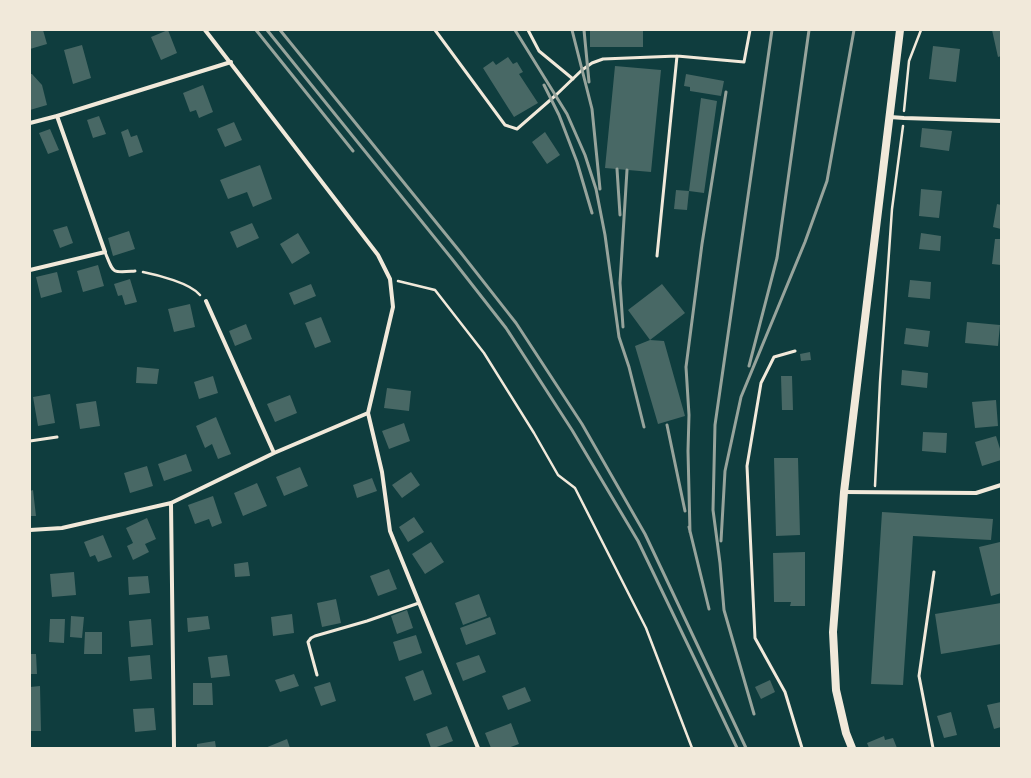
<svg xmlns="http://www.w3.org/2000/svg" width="1031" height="778" viewBox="0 0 1031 778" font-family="Rubik,sans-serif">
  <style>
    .building { fill: #486865 }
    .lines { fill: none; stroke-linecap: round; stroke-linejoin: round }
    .path { stroke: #f1e9da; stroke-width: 2.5 }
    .service { stroke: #f1e9da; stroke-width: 3 }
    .minor { stroke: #f1e9da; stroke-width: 4 }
    .secondary { stroke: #f1e9da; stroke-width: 8 }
    .rail { stroke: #97a49c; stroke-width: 3 }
  </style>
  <rect width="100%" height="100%" fill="#0f3d3e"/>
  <path class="building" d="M30,30h13l4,14 -17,5z
    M168,30l9,23 -16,7 -10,-23z
    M590,30h53v17h-53z
    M992,30h9v26l-3,1z
    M82,45l9,33 -18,6 -9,-34z
    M933,46l27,3 -4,33 -27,-3z
    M508,57l5,7 4,-2 6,10 -4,2 19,29 -24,14 -31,-49 10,-7 3,4z
    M615,66l46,4 -10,102 -46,-4z
    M30,74h2l10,11 5,20 -17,5z
    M686,74l38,7 -3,15 -31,-5v-4l-6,-1z
    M203,85l10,27 -14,6 -3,-8 -6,2 -7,-19z
    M701,98l16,3 -13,92 -15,-2z
    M99,116l7,18 -13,4 -6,-18z
    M234,122l8,18 -17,7 -8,-18z
    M922,128l30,3 -3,20 -29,-4z
    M50,129l9,21 -11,4 -9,-21z
    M128,129l3,8 6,-2 6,17 -14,5 -8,-25z
    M545,132l15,23 -13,9 -15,-22z
    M260,165l12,34 -19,8 -6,-15 -19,7 -8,-19z
    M921,189l21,2 -3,27 -20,-2z
    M676,190l13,1 -2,19 -13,-1z
    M997,204l4,1v24l-8,-2z
    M252,223l7,15 -22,10 -7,-16z
    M67,226l6,17 -13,5 -7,-18z
    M129,231l6,18 -22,7 -5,-18z
    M298,233l12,20 -18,11 -12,-20z
    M921,233l20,3 -1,15 -21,-2z
    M995,239h6v26l-9,-1z
    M98,265l6,21 -21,6 -6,-21z
    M57,272l5,20 -21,6 -5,-21z
    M130,279l7,23 -12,3 -3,-10 -4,1 -4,-12z
    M910,280l21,2 -1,17 -22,-2z
    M311,284l5,12 -22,9 -5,-12z
    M662,284l23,29 -35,27 -22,-30z
    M190,304l5,23 -21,5 -6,-23z
    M321,317l10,25 -16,6 -10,-25z
    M967,322l33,3 -2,21 -33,-3z
    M246,324l6,15 -17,7 -6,-15z
    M906,328l24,3 -2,16 -24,-3z
    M650,340l14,1 21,75 -27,8 -23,-78z
    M810,352l1,8 -10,1 -1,-7z
    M137,367l22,2 -2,15 -21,-1z
    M902,370l26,3 -1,15 -26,-3z
    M213,376l5,17 -19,6 -5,-17z
    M781,376h11l1,34h-11z
    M387,388l24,3 -2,20 -25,-3z
    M50,394l5,29 -17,3 -5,-29z
    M290,395l7,18 -22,9 -8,-18z
    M996,400l2,26 -23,2 -3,-26z
    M96,401l4,25 -20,3 -4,-25z
    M216,417l15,37 -13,5 -6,-15 -7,4 -9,-22z
    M404,423l6,18 -21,8 -7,-18z
    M923,432l24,1 -1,20 -24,-2z
    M996,436l5,16v8l-19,6 -7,-24z
    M186,454l6,17 -28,10 -6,-17z
    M774,458h24l2,77 -24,1z
    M147,466l6,20 -23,7 -6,-20z
    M300,467l8,19 -24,10 -8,-19z
    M411,472l9,13 -18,13 -10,-13z
    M372,478l5,13 -20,7 -4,-13z
    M257,483l10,23 -24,10 -9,-23z
    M33,490l3,26h-6v-25z
    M213,496l9,27 -10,4 -3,-8 -14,5 -7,-19z
    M882,512l111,7 -2,21 -78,-4 -10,149 -32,-1z
    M414,517l10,15 -16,10 -9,-15z
    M147,518l9,21 -11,5 4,8 -16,8 -6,-14 6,-3 -7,-15z
    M103,535l9,22 -14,5 -3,-7 -5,2 -6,-15z
    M431,542l13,20 -19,12 -13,-20z
    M1000,542l1,4v47l-10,3 -12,-49z
    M805,552v54h-15l1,-4h-17l-1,-49z
    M248,562l2,14 -15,1 -1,-13z
    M389,569l8,20 -19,7 -8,-20z
    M74,572l2,23 -24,2 -2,-23z
    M148,576l2,17 -21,2 -1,-18z
    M479,594l8,22 -24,9 -8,-22z
    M336,599l5,24 -19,4 -5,-24z
    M1001,603v41l-60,10 -6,-40z
    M407,610l6,18 -16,6 -6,-18z
    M292,614l2,19 -21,3 -2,-19z
    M71,616l13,1 -2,21 -12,-1z
    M208,616l2,13 -22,3 -1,-14z
    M490,617l6,17 -30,11 -6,-17z
    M50,619h15l-1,24 -15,-1z
    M151,619l2,26 -22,2 -2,-26z
    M85,632h17v22h-18z
    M416,635l6,18 -23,8 -6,-19z
    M30,654h6l1,20h-7z
    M150,655l2,24 -22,2 -2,-24z
    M227,655l3,21 -19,2 -3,-21z
    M479,655l7,17 -23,9 -7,-18z
    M423,670l9,24 -18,7 -9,-24z
    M294,674l5,12 -19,6 -5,-12z
    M770,680l5,12 -14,7 -6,-12z
    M330,682l6,19 -15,5 -7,-19z
    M193,683h19l1,22h-20z
    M40,686l1,45h-11v-44z
    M525,687l6,14 -23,9 -6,-14z
    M1001,702v25l-7,2 -7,-24z
    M154,708l2,22 -21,2 -2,-23z
    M951,712l6,23 -13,3 -7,-22z
    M511,723l8,21 -11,4h-17l-6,-15z
    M447,726l6,15 -19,7h-3l-5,-14z
    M884,736l1,4 8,-2 4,10h-28l-2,-5z
    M287,739l3,9h-25z
    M215,741l1,7h-19v-4z"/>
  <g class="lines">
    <path class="path" d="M904,111l5,-50 12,-31
      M143,272c15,3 47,11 57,23
      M398,281l37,9 49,63 50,80 24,42 17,13 71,140 46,120
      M875,486l5,-104 12,-173 11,-83"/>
    <path class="service" d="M435,30l70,95 12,4 39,-34 26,-25 10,-7 11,-4 74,-3 67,6 6,-32
      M528,30l11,21 34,28
      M105,252c9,22 6,21 30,19
      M657,256l20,-200
      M795,351l-21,6 -13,26 -14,83 8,172 30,54 17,56
      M30,441l27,-4
      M317,675l-9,-33 3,-4 4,-2 52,-15 52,-18
      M933,748l-14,-72 15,-104"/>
    <path class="minor" d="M205,30l173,225 12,24 3,28 -25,106 14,59 8,59 88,217
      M890,117l14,1 97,3
      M30,123l27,-7 174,-54
      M30,270l75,-18 -48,-136
      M206,301l68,152
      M844,492l132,1 25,-8
      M171,503l3,245
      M30,530l32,-2 109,-25 103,-50 94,-40"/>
    <path class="secondary" d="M852,748l-6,-15 -10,-43 -3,-58 11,-140 56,-462"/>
    <path class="rail" d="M256,30l97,121
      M267,30l185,229 54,69 66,102 66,111 61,127 38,80
      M280,30l181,223 55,70 66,101 63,110 101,214
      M515,30l52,84 18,41 11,34 9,46 14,102 10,30 15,60
      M572,30l20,79 8,80
      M584,30l5,52
      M544,85l15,30 18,47 15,51
      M617,169l3,46
      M623,327l-3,-44 7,-113
      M749,366l28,-108 32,-228
      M667,425l18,86
      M689,527l20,82
      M690,532l-2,-81 1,-36 -3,-48 16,-123 24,-152
      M721,541l4,-70 16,-74 64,-155 22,-61 27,-151
      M754,714l-30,-104 -4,-47 -7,-53 2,-85 57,-395"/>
  </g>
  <rect width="1031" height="778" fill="none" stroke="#f1e9da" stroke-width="62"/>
</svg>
